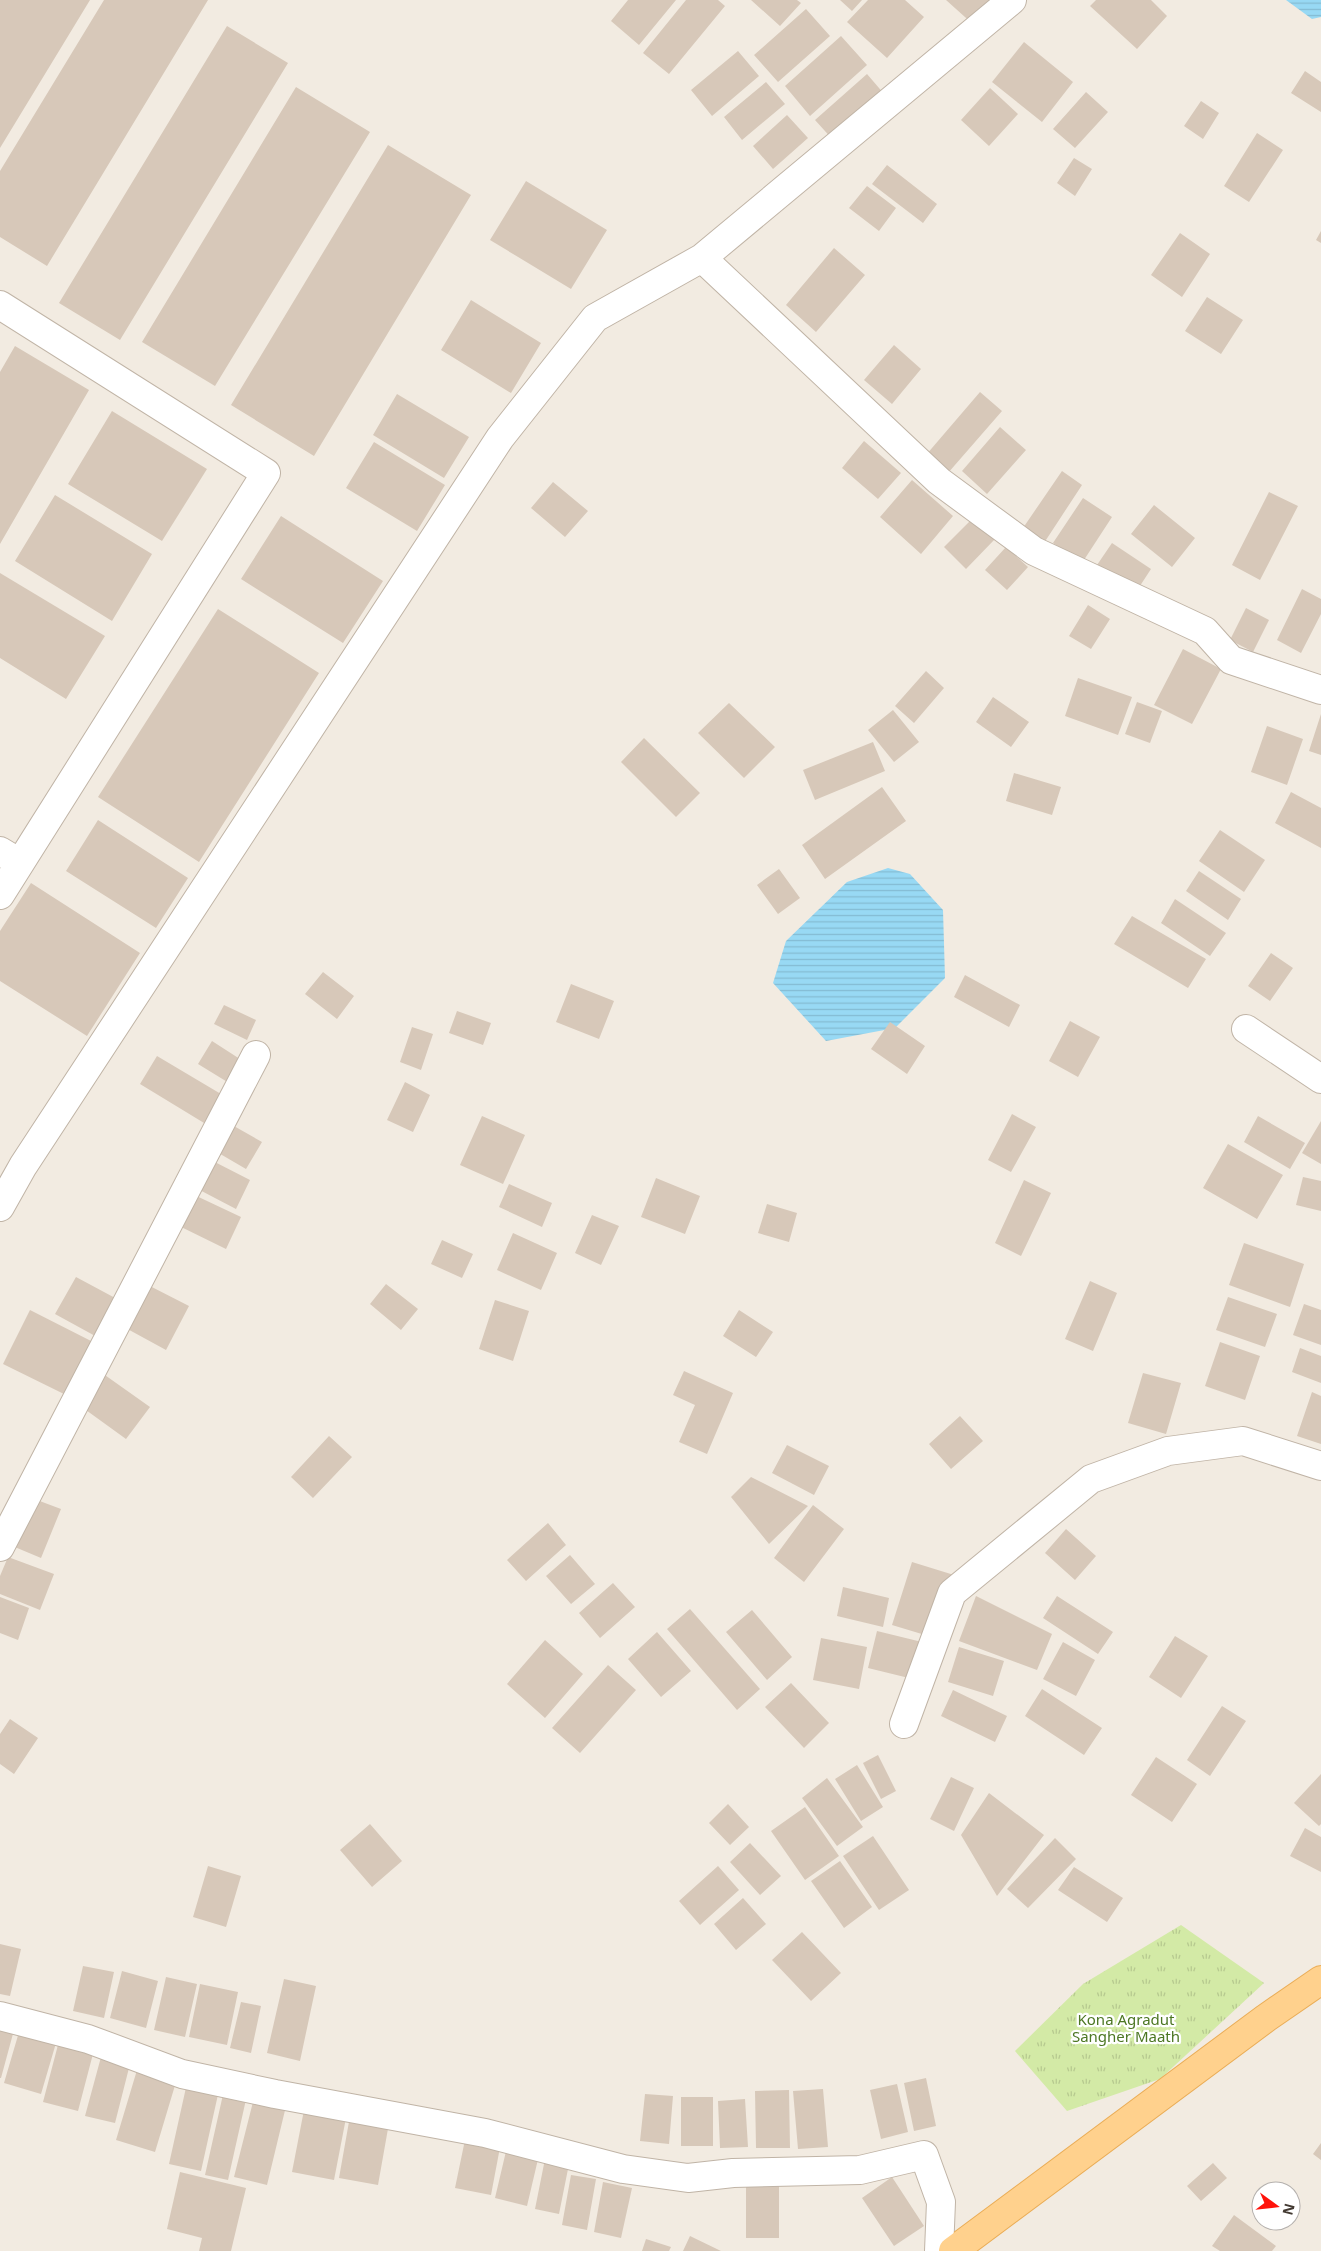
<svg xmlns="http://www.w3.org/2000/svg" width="1321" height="2251" viewBox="0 0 1321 2251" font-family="'Noto Sans',sans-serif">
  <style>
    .park { fill: url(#park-tufts) }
    .water { fill: url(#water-rules) }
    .building { fill: #d7c8b9 }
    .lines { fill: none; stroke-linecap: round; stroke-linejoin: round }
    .minor-casing { stroke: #c0b4a6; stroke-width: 30 }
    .primary-casing { stroke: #eaad57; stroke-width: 30 }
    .minor { stroke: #fff; stroke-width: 28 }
    .primary { stroke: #ffd18d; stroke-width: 28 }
    .labels { text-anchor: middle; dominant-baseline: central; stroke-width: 4.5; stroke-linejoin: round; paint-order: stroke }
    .park-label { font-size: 15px; fill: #4c7723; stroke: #fff }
  </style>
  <defs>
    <pattern id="park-tufts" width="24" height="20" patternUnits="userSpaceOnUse" patternTransform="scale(1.25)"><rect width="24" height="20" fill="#d3eaa6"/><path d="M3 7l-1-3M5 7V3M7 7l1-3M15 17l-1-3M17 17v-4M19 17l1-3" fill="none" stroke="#b6c98f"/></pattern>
    <pattern id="water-rules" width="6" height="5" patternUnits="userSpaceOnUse" patternTransform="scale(1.25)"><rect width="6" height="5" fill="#98d9f4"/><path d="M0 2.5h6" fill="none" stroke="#84bbd2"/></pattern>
  </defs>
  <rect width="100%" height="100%" fill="#f2ebe1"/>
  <path class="park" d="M1181,1925l83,58 -104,96 -93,32 -52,-60 68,-67z"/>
  <path class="water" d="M1286,0h35v17l-9,2z
    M888,868l22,6 33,36 2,68 -50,50 -69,13 -53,-58 13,-42 61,-59z"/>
  <path class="building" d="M0,0h90l-90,148z
    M104,0h104l-161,266 -47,-29v-66z
    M628,0h48l-37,45 -28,-24z
    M686,0h32l7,6 -56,68 -26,-21z
    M751,0h46l4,3 -21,23z
    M840,0h22l-10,11z
    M868,0h37l19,17 -37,41 -40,-36z
    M946,0h46l-17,26z
    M1096,0h55l16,16 -30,33 -47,-43z
    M806,9l24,27 -52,46 -24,-27z
    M227,26l61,37 -168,277 -61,-37z
    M841,36l26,29 -57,51 -25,-30z
    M1024,42l49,40 -31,40 -50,-40z
    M738,51l21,25 -47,40 -21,-26z
    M1305,71l16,11v30l-30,-19z
    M867,74l18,21 -51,46 -19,-21z
    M766,82l19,22 -43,36 -18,-23z
    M296,87l74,45 -155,254 -73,-44z
    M990,88l28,26 -29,32 -28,-26z
    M1086,92l22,20 -33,36 -22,-19z
    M1201,101l18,12 -16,26 -19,-13z
    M787,115l21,23 -35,31 -20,-23z
    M1257,133l26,17 -34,52 -25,-16z
    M388,145l83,50 -157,261 -83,-51z
    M1074,158l18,11 -17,27 -18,-13z
    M887,165l50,39 -14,19 -51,-39z
    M526,181l81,49 -36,59 -81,-49z
    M867,186l29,22 -17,23 -30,-23z
    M1321,231v12l-5,-3z
    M1180,233l30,21 -28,43 -31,-22z
    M834,248l31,27 -49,57 -30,-27z
    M1207,297l36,23 -22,34 -36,-23z
    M471,300l70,43 -30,50 -70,-43z
    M894,345l27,24 -29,35 -28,-24z
    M15,346l74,44 -89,154v-172z
    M980,392l22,19 -54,62 -22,-18z
    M397,394l72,43 -25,41 -71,-43z
    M112,411l95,58 -45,72 -94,-57z
    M1000,427l26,23 -39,44 -25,-23z
    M864,441l37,32 -23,26 -36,-31z
    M374,442l71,43 -28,46 -71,-43z
    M1062,471l20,14 -38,58 -21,-15z
    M912,480l41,36 -32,38 -41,-37z
    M553,482l35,29 -23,26 -34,-29z
    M1269,492l29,14 -38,74 -28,-15z
    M55,495l97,59 -40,67 -97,-60z
    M1083,498l29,19 -30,46 -29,-20z
    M1154,505l41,33 -23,29 -41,-33z
    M281,516l102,65 -40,62 -102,-64z
    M973,518l22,21 -29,30 -22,-22z
    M1112,543l39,26 -15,23 -39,-27z
    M1006,547l22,20 -21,23 -22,-20z
    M0,573l105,63 -39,63 -66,-41z
    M1302,589l19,10v15l-20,39 -24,-13z
    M1088,605l22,14 -19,30 -22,-13z
    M1246,608l23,12 -16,32 -23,-12z
    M218,609l101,64 -120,189 -101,-65z
    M1183,649l38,20 -29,55 -38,-19z
    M926,671l18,17 -30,35 -19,-17z
    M1078,678l54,19 -14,38 -53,-19z
    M993,697l36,25 -18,25 -35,-25z
    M1137,702l25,9 -12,32 -25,-9z
    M729,703l46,44 -31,31 -46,-45z
    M893,710l26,32 -25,20 -26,-32z
    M1321,714v41l-12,-4z
    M1267,726l36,13 -16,46 -36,-13z
    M644,738l56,55 -24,24 -55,-55z
    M873,742l12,29 -70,29 -12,-30z
    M1014,773l47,14 -9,28 -46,-14z
    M882,787l24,34 -81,58 -23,-34z
    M1291,792l30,16v40l-46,-25z
    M98,820l90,58 -32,50 -90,-57z
    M1220,830l45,30 -21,32 -45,-31z
    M779,869l21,29 -22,16 -21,-29z
    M1199,871l42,28 -13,21 -42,-29z
    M31,883l109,70 -53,83 -87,-55v-50z
    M1175,899l51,34 -16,23 -49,-33z
    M1132,916l74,43 -18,29 -74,-44z
    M1271,953l22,15 -23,33 -22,-15z
    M323,972l31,24 -17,23 -32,-25z
    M965,975l55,30 -11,22 -55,-30z
    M571,984l43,17 -15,38 -43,-17z
    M224,1005l32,15 -9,20 -33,-16z
    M457,1011l34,12 -8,22 -34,-12z
    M1070,1021l30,16 -22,40 -29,-16z
    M890,1022l35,24 -18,28 -36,-25z
    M412,1027l21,7 -12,36 -21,-8z
    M212,1041l31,20 -14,22 -31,-19z
    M157,1056l69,41 -17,29 -69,-42z
    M405,1082l25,13 -17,37 -26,-12z
    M1012,1114l24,13 -25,45 -23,-12z
    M482,1116l43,19 -22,49 -43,-19z
    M1258,1116l47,27 -15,26 -46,-27z
    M225,1121l37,21 -16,27 -36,-21z
    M1321,1121v43l-19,-11z
    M1228,1144l55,31 -26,44 -54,-31z
    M207,1158l43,22 -14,29 -44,-23z
    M1303,1177l18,4v30l-25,-6z
    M656,1178l44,18 -15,38 -44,-17z
    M1024,1180l27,13 -30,63 -26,-13z
    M509,1184l43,19 -10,24 -43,-20z
    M188,1192l53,25 -15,32 -53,-26z
    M767,1204l30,9 -8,29 -31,-9z
    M592,1215l27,11 -18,39 -26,-12z
    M513,1233l44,20 -16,37 -44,-20z
    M442,1240l31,14 -11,24 -31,-14z
    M1244,1243l60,21 -14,43 -61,-22z
    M76,1277l41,22 -20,38 -42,-23z
    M1090,1281l27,12 -24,58 -28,-12z
    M144,1283l45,23 -23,44 -44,-24z
    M386,1284l32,25 -17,21 -31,-26z
    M1228,1297l49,17 -12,33 -49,-17z
    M495,1300l34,11 -16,50 -34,-12z
    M1304,1304l17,6v35l-28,-10z
    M30,1310l65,33 -27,53 -65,-32z
    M739,1310l34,22 -17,25 -33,-21z
    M1220,1342l40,14 -15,44 -40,-14z
    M1300,1348l21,8v27l-29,-11z
    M684,1371l49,22 -26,61 -28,-12 16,-37 -22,-10z
    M102,1373l48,34 -24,32 -47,-34z
    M1143,1373l38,10 -15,51 -38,-11z
    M1312,1392l9,4v48l-24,-8z
    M960,1416l23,25 -32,28 -22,-25z
    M329,1436l23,21 -39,41 -22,-21z
    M787,1445l42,21 -15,29 -42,-22z
    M751,1477l57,29 -39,38 -38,-47z
    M29,1497l32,12 -20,49 -31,-13z
    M813,1505l31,24 -40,53 -30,-24z
    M548,1523l18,22 -40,36 -19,-21z
    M1066,1529l30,27 -21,24 -30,-27z
    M570,1555l25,29 -24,20 -25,-28z
    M8,1557l46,17 -14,36 -40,-16v-18z
    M912,1562l42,13 -19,63 -43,-13z
    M613,1583l22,24 -35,31 -21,-25z
    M843,1587l46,11 -6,29 -46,-11z
    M976,1596l76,38 -15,36 -78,-29z
    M1057,1596l56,36 -15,22 -55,-36z
    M0,1597l29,11 -11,32 -18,-7z
    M690,1609l70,80 -23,21 -70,-81z
    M752,1610l40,47 -25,23 -41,-48z
    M877,1631l49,12 -9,37 -49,-12z
    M657,1632l34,39 -30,26 -33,-38z
    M1175,1636l33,20 -27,42 -32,-21z
    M821,1638l46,9 -8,42 -46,-9z
    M545,1640l38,34 -38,44 -38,-34z
    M1063,1642l32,18 -19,36 -33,-17z
    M959,1647l45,14 -11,35 -45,-14z
    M608,1665l28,25 -56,63 -28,-25z
    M791,1683l38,40 -25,25 -39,-41z
    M1042,1689l60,39 -18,27 -59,-39z
    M953,1690l54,26 -12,26 -54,-26z
    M1222,1706l24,15 -36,55 -23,-16z
    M10,1719l28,19 -24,36 -14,-10v-30z
    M878,1755l18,36 -15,8 -18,-36z
    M1156,1757l41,27 -25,38 -41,-27z
    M857,1765l26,42 -22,14 -26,-42z
    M1321,1774v50l-2,2 -25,-23z
    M951,1777l23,11 -20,43 -24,-12z
    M827,1778l36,49 -26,19 -35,-48z
    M989,1793l55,42 -47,61 -36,-61z
    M728,1804l21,23 -19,18 -21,-22z
    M805,1807l34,49 -34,24 -34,-49z
    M370,1824l32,37 -30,26 -32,-37z
    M1305,1828l16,9v35l-31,-16z
    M873,1836l36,54 -30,20 -36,-54z
    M1055,1838l21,21 -48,49 -21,-19z
    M750,1843l31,33 -21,19 -30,-33z
    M840,1861l32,46 -28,21 -33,-47z
    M208,1866l33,10 -15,51 -33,-10z
    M718,1866l21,24 -39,35 -21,-24z
    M1074,1867l49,31 -16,24 -49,-32z
    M743,1898l23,26 -30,26 -22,-26z
    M802,1932l39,41 -30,28 -39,-41z
    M0,1944l21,5 -11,47 -10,-2z
    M83,1966l31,6 -10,46 -31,-7z
    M122,1971l36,10 -12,47 -36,-10z
    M166,1977l31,7 -12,53 -31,-7z
    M284,1979l32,7 -16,75 -33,-8z
    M200,1984l38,8 -11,53 -38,-8z
    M241,2002l20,4 -10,47 -21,-5z
    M0,2026l14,4 -13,48h-1z
    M19,2032l37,11 -15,51 -37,-11z
    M59,2041l35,9 -16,61 -35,-9z
    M101,2057l29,7 -15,59 -30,-7z
    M137,2070l39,12 -21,70 -39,-12z
    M926,2078l10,48 -22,5 -10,-48z
    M187,2083l32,7 -18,81 -32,-7z
    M897,2084l11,48 -27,7 -11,-49z
    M823,2089l5,58 -30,2 -5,-58z
    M224,2090l23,5 -19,85 -23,-5z
    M789,2090l1,58h-34l-1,-57z
    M255,2094l32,8 -20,83 -33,-8z
    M645,2094l28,2 -4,48 -29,-3z
    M681,2097h32v49h-32z
    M745,2099l3,48 -28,1 -2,-47z
    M304,2110l42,8 -12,62 -42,-8z
    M350,2116l39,7 -11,62 -39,-7z
    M466,2135l35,7 -10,53 -36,-7z
    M1321,2143v17l-8,-6z
    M507,2147l32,8 -12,51 -32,-8z
    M545,2159l24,5 -10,50 -24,-5z
    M1213,2163l14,15 -26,23 -14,-15z
    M180,2172l66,16 -15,63h-32l3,-13 -35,-9z
    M571,2175l25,4 -9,51 -25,-5z
    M892,2177l32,49 -30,20 -32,-48z
    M603,2182l29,6 -11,50 -27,-6z
    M746,2184h33v54h-33z
    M1234,2215l42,31 -4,5h-52l-8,-5z
    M690,2236l31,15h-38z
    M646,2239l25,8 -2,4h-27z"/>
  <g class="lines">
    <defs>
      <path id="minor" d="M702,258l237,223 95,70 171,80 26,29 90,30
        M0,305l266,168 -266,422
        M0,851l20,12
        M1246,1029l75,50
        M0,1207l23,-41 477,-728 95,-120 107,-60 310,-258
        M0,1547l256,-492
        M904,1724l48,-131 139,-114 77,-28 75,-10 78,25
        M0,2016l88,23 94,35 93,20 210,39 138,36 65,9 45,-5 127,-3 64,-15 17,47 -2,49"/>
      <path id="primary" d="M953,2251l313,-233 55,-38"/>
    </defs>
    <use href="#minor" class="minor-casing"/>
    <use href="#primary" class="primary-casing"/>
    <use href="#minor" class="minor"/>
    <use href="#primary" class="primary"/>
  </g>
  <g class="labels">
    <g class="park-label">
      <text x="1126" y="2019">Kona Agradut<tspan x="1126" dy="17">Sangher Maath</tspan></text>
    </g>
  </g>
  <g transform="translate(1276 2206) rotate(105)"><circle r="24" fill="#ffffff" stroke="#b4b0ad"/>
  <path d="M0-4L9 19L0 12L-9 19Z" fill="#ff130b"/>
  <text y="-8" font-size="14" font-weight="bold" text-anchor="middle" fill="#433a32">N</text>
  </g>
</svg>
